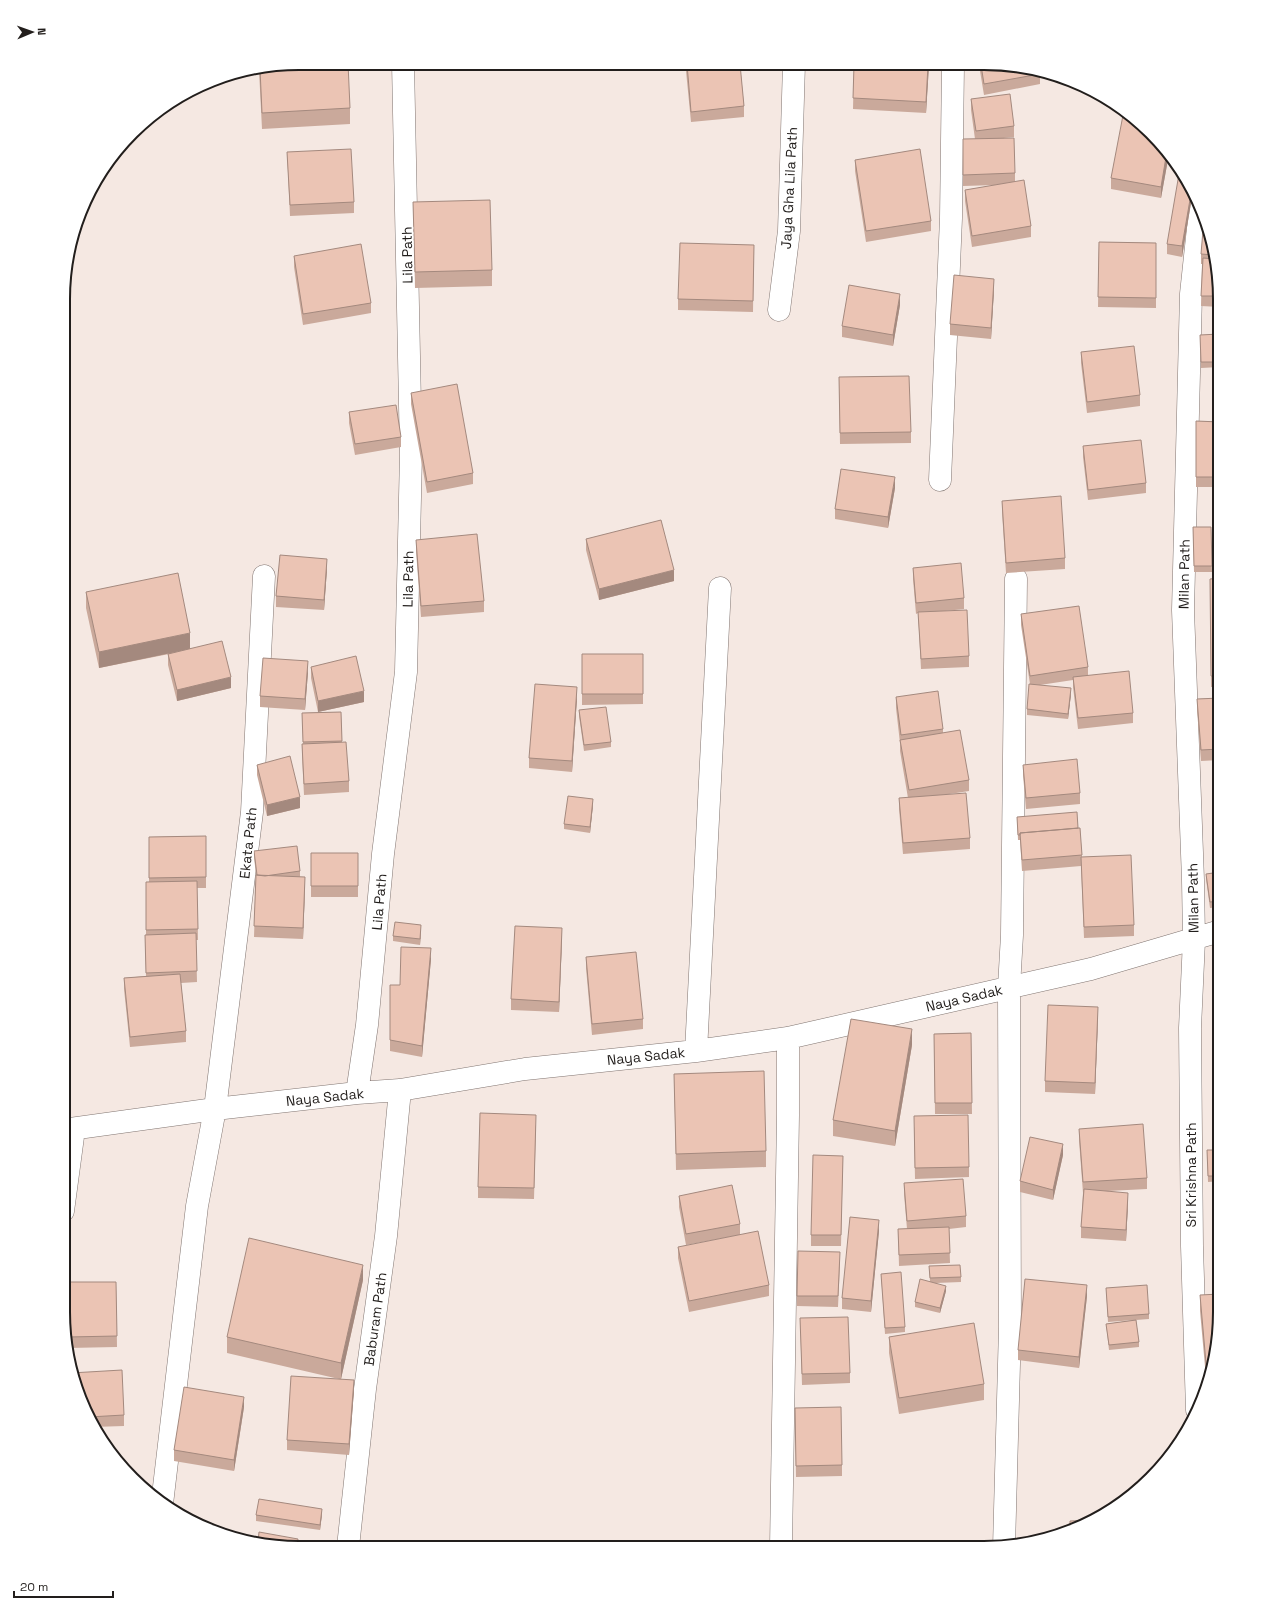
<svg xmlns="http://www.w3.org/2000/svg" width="1283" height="1611" viewBox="0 0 1283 1611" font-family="'Space Grotesk',sans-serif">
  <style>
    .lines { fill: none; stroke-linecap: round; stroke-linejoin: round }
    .street-casing { stroke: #817571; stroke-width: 23 }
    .street { stroke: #fff; stroke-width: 22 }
    .wall { fill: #caa99b }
    .shaded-wall { fill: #a4897e }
    .building { fill: #ebc4b4; stroke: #a4897e }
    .labels { text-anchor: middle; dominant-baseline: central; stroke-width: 3.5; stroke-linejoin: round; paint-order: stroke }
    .street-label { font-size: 14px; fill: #221e1c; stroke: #fff }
    .rim { fill: none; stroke: #221e1c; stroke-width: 2 }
  </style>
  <rect width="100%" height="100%" fill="#f5e8e2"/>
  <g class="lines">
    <defs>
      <path id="street" d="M779,310l10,-79 5,-167
        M940,480l11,-262 2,-153
        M696,1051l24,-463
        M357,1093l10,-68 16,-171 23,-182 5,-218 -8,-391
        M63,1130l152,-21 142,-16 43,-3 125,-21 171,-18 92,-13 303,-69 129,-38
        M63,1211l11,-82
        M1197,1410l-5,-164 -2,-218 4,-88 -1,-60 -10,-270 8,-316 9,-85
        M162,1504l35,-298 18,-97 37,-297 12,-236
        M348,1547l17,-158 21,-153 14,-146
        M781,1547l7,-432v-77
        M1004,1547l6,-220 -1,-340 3,-52 4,-356"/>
    </defs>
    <use href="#street" class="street-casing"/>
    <use href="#street" class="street"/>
  </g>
  <path class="wall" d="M299,63l51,45v16l-88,5 -3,-59z
    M683,64h58h-1l4,42v11l-53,5 -5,-51h-2z
    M854,65h75l-3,48 -73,-4z
    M979,65h36l25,9v10l-56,11z
    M971,99l43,27v11l-10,1 11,35v9l16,44v11l-59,10 -7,-46v-11l31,-5 -33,1v-47h12l-4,-29z
    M1161,143l8,11 -8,44 -50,-9v-11z
    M287,152l67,50v11l-64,3z
    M855,160l76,61v10l-65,11 -11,-71z
    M1189,181l4,10 -11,66 -15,-3v-10z
    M413,202l79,68v16l-77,2z
    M1212,237l8,61v9l-19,-1 1,-42h-1v-10z
    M1099,242l57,1v65l-58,-1z
    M754,245l-1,67 -75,-2v-11z
    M294,256l77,47v10l-68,12 -9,-58z
    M994,290l-3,49 -41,-4v-11z
    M900,305l-7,41 -51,-9v-11z
    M1200,335l20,9v23l-19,1z
    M1081,352l59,43v11l-53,7 -6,-50z
    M839,377l72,55v11l-71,1z
    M411,393l62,80v11l-46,9 -16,-89z
    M349,412l52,25v10l-46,8 -6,-32z
    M1196,421l24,1v65h-24z
    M1083,446l63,37v10l-58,7 -5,-43z
    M895,488l-7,40 -53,-9v-10z
    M1002,501l63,57v11l-59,4 -4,-61z
    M1193,527h18l1,45h-18z
    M586,539l88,42 -75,19 -13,-50z
    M416,540l68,61v11l-63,5 -5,-66z
    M913,568l51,30v11l-28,3 33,44v11l-48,2 -3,-56 -2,1 -3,-35z
    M327,569l-3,41 -48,-3v-11z
    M1220,578v109h-9l-1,-108z
    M86,592l104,56 41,40 -54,13 -9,-36v-11h1l-70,14 -13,-60z
    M1021,614l67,53v8l45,38v10l-55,6 -5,-42v-7l-33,5 31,9 -3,25 -41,-4v-6l3,-25 -9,-59z
    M582,654h61v50l-61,1z
    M311,667l53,35 -46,10 -7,-34z
    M308,672l-3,38 -45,-3v-11z
    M896,697l47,32v4l26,47v11l-26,4 27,43v11l-67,5 -4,-45v-11h9l-8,-47v-8l-4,-35z
    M577,698l-5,74 -43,-4v-10z
    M1220,698v62l-19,1 -4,-51v-11z
    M579,710l32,32v5l-27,4 -5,-35z
    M341,712l1,30 7,39v11l-45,3 -2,-40v-11h1l-1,-31z
    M257,765l43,43 -33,8 -10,-41z
    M1023,765l57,28v11l-54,5 -3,-34z
    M593,805l-3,28 -26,-4v-5z
    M1017,817l63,11 2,29 52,68v11l-50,2 -3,-72 -59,5 -2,-31h-2z
    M206,836v52h-9l1,52h-2l1,42 -16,1 5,48v11l-56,5 -6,-58v-11l22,-2 -1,-30v-11h1v-53h3v-45z
    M254,851l46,20v6l5,11 -2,51 -49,-2 2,-62 -2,-18z
    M311,853h47v44h-47z
    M1220,872v35l-10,1 -4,-29v-5z
    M421,931l-1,14 -27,-4v-5z
    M562,939l-3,73 -48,-2v-11z
    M586,957l57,62v10l-51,6 -6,-67z
    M431,959l-9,98 -32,-6v-66h10z
    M1098,1018l-3,76 -50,-2v-11z
    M971,1033l1,81h-37l-1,-80z
    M912,1045l-17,101 -62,-10v-16z
    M674,1074l92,77v16l-90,3z
    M536,1125l-2,74 -56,-1v-11z
    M914,1127l55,40v10l-54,2z
    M1079,1129l68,49v11l-39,2 20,13 -2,37 -45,-3v-11l2,-34 -4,-53z
    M1207,1150h13v31l-12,1z
    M1063,1155l-10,45 -33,-8v-11z
    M843,1156l-2,90h-30v-11z
    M904,1183l62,33v11l-17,2 1,34 -51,3 -1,-37h9l-3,-35z
    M679,1196l61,28v11l-54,10 -7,-38z
    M1220,1209v59l-4,1 -3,-48v-11z
    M879,1231l-8,81 -29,-3v-11z
    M678,1247l91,38v11l-80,16 -11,-54z
    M840,1263l-2,44 -41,-1v-10z
    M929,1266l32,11v5l-25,1 10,8 -6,22 -25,-6v-5l15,-20z
    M881,1274l24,53v5l-20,2z
    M363,1280l-22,99 13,11 -5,65 -62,-5v-10l52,-61 -112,-26v-16z
    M67,1282h49l1,65 -49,1z
    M1106,1288l43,26v5l-13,1 3,22v5l-30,3 -3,-26 28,-4 -26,2z
    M1200,1295l20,33 -13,61 -7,-78z
    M1087,1296l-8,72 -61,-8v-10z
    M800,1318l50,55v10l-48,2z
    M889,1337l95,47v16l-85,14 -10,-61z
    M71,1373l53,42v11l-31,1z
    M244,1407l-10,64 -60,-10v-11z
    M795,1408l47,57v11l-46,1z
    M322,1514l-2,16 -64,-9v-6z"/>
  <path class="shaded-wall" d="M928,65h1l-3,48v-11z
    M1167,151l2,3 -8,44v-11z
    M1192,188l1,3 -11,66v-11z
    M994,279v11l-3,49v-11z
    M900,294v11l-7,41v-11z
    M895,477v11l-7,40v-11z
    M327,559v10l-3,41v-10z
    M674,570v11l-75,19v-11z
    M190,633v16l-91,19v-16z
    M308,661v11l-3,38v-11z
    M231,677v11l-54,13v-11z
    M577,687v11l-5,74v-11z
    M1071,688v6l-3,25v-5z
    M364,691v11l-46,10v-11z
    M300,797v11l-33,8v-11z
    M593,799v6l-3,28v-6z
    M305,877v11l-2,51v-11z
    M421,925v6l-1,14v-6z
    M562,928v11l-3,73v-10z
    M431,948v11l-9,98v-11z
    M1098,1007v11l-3,76v-11z
    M912,1029v16l-17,101v-15z
    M1063,1144v11l-10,45v-10z
    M1128,1193v11l-2,37v-11z
    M879,1220v11l-8,81v-11z
    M363,1265v15l-22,99v-16z
    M1087,1285v11l-8,72v-11z
    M946,1286v5l-6,22v-5z
    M354,1380v10l-5,65v-11z
    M244,1397v10l-10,64v-11z
    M322,1509v5l-2,16v-5z"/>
  <path class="building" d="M299,63h49l2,45 -88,5 -2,-44z
    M687,64h53l4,42 -53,6z
    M854,65h74l-2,37 -73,-4z
    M981,65h34l24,6 1,3 -56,10z
    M1010,94l4,32 -38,5 -5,-32z
    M1124,110l37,33 6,8 -6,36 -50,-9z
    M1014,138l1,35 -52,2v-36z
    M351,149l3,53 -64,3 -3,-53z
    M920,149l11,72 -65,10 -11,-71z
    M1180,168l9,13 3,7 -10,58 -15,-2z
    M1024,180l7,46 -59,10 -7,-46z
    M490,200l2,70 -77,2 -2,-70z
    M1204,218l8,19 2,18 -13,-1z
    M1099,242l57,1v55l-58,-1z
    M680,243l74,2 -1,56 -75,-2z
    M361,244l10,59 -68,11 -9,-58z
    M1203,258l12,1 5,37h-19z
    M954,275l40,4 -3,49 -41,-4z
    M849,285l51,9 -7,41 -51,-9z
    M1219,334l1,28h-19l-1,-27z
    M1134,346l6,49 -53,7 -6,-50z
    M909,376l2,56 -71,1 -1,-56z
    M457,384l16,89 -46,9 -16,-89z
    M396,405l5,32 -46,7 -6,-32z
    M1196,421l24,1v55h-24z
    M1141,440l5,43 -58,7 -5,-44z
    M841,469l54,8 -7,40 -53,-8z
    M1061,496l4,62 -59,5 -4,-62z
    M661,520l13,50 -75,19 -13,-50z
    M1193,527h18l1,39h-18z
    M477,534l7,67 -63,5 -5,-66z
    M280,555l47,4 -3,41 -48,-4z
    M961,563l3,35 -48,5 -3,-35z
    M178,573l12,60 -91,19 -13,-60z
    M1220,578v98h-9l-1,-97z
    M1079,606l9,61 -58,9 -9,-62z
    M967,610l2,46 -48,3 -3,-47z
    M222,641l9,36 -54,13 -9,-36z
    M582,654h61v40h-61z
    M356,656l8,35 -46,10 -7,-34z
    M263,658l45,3 -3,38 -45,-3z
    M1129,671l4,42 -55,5 -5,-41z
    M535,684l42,3 -5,74 -43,-3z
    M1029,684l42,4 -3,26 -41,-5z
    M938,691l5,38 -42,6 -5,-38z
    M1220,698v51l-19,1 -4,-51z
    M606,707l5,35 -27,3 -5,-35z
    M341,712l1,29 -39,1 -1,-29z
    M960,730l9,50 -60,10 -9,-50z
    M346,742l3,39 -45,3 -2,-40z
    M290,756l10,41 -33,8 -10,-40z
    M1077,759l3,34 -54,5 -3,-33z
    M966,793l4,45 -67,5 -4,-45z
    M568,796l25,3 -3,28 -26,-3z
    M1077,812l1,16 -58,5v2h-2l-1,-18z
    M1080,828l2,27 -60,5 -2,-27z
    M206,836v41l-57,1v-41z
    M297,846l3,25 -35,5 -8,-1 -3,-24z
    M311,853h47v33h-47z
    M1131,855l3,70 -50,2 -3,-70z
    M1220,872v29l-10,1 -4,-28z
    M256,875l49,2 -2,51 -49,-2z
    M197,881l1,48 -52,1v-48z
    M395,922l26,3 -1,14 -27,-3z
    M515,926l47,2 -3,74 -48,-3z
    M196,933l1,38 -51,2 -1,-38z
    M401,947l30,1 -9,98 -32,-6v-55h10z
    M636,952l7,67 -51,5 -6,-67z
    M180,974l6,57 -56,6 -6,-59z
    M1048,1005l50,2 -3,76 -50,-2z
    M851,1019l61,10 -17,102 -62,-11z
    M971,1033l1,70h-37l-1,-69z
    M764,1071l2,80 -90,3 -2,-80z
    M480,1113l56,2 -2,73 -56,-1z
    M968,1115l1,52 -54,1 -1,-52z
    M1143,1124l4,54 -64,4 -4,-53z
    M1030,1137l33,7 -10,46 -33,-9z
    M1207,1150h13v26h-12z
    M813,1155l30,1 -2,79h-30z
    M963,1179l3,37 -59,5 -3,-38z
    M732,1185l8,39 -54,10 -7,-38z
    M1084,1189l44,4 -2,37 -45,-3z
    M1220,1209v49h-4l-3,-48z
    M850,1217l29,3 -8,81 -29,-3z
    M949,1227l1,26 -51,2 -1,-26z
    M758,1231l11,54 -80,16 -11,-54z
    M249,1238l114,27 -22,98 -114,-26z
    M798,1251l42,1 -2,44h-41z
    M960,1265l1,12 -31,1 -1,-12z
    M901,1272l4,55 -20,1 -4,-54z
    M920,1279l26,7 -6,22 -25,-6z
    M1025,1279l62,6 -8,72 -61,-7z
    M67,1282h49l1,54 -49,1z
    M1147,1285l2,29 -41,3 -2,-29z
    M1220,1294v34l-12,58 -8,-91z
    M848,1317l2,56 -48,1 -2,-56z
    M1136,1320l3,22 -30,3 -3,-21z
    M974,1323l10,61 -85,14 -10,-61z
    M122,1370l2,45 -35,2 -18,-44z
    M291,1376l63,4 -5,64 -62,-4z
    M184,1387l60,10 -10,63 -60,-10z
    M841,1407l1,58 -46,1 -1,-58z
    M259,1499l63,10 -2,16 -64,-10z
    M1094,1520l-24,10v-9z
    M259,1532l39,7 -1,8h-14l-25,-5z"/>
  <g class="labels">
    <g class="street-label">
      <text transform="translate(789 188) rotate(-87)">Jaya Gha Lila Path</text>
      <text transform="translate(407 255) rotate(-91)">Lila Path</text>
      <text transform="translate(1184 574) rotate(-89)">Milan Path</text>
      <text transform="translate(408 579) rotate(-89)">Lila Path</text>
      <text transform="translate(248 843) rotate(-84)">Ekata Path</text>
      <text transform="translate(1193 898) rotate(-91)">Milan Path</text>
      <text transform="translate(379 902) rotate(-85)">Lila Path</text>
      <text transform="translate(964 998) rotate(-13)">Naya Sadak</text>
      <text transform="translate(646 1056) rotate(-6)">Naya Sadak</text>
      <text transform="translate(325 1097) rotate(-6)">Naya Sadak</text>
      <text transform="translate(1191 1175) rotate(-90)">Sri Krishna Path</text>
      <text transform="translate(375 1319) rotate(-82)">Baburam Path</text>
    </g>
  </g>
  <path d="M0 0H1283V1611H0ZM299 70H984A229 229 0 0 1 1213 299V1312A229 229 0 0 1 984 1541H299A229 229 0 0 1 70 1312V299A229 229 0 0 1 299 70Z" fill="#fff" fill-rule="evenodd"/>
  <path class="rim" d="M299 70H984A229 229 0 0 1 1213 299V1312A229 229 0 0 1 984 1541H299A229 229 0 0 1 70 1312V299A229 229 0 0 1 299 70Z"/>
  <g transform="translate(32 32) rotate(88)" stroke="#ffffff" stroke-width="3" paint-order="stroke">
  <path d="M0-3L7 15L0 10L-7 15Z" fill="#221e1c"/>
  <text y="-6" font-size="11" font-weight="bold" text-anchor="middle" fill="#221e1c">N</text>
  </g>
  <path d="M14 1591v6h99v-6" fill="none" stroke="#221e1c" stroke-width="2"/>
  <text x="20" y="1591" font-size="12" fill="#221e1c" stroke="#ffffff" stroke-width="3" paint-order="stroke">20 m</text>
</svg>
